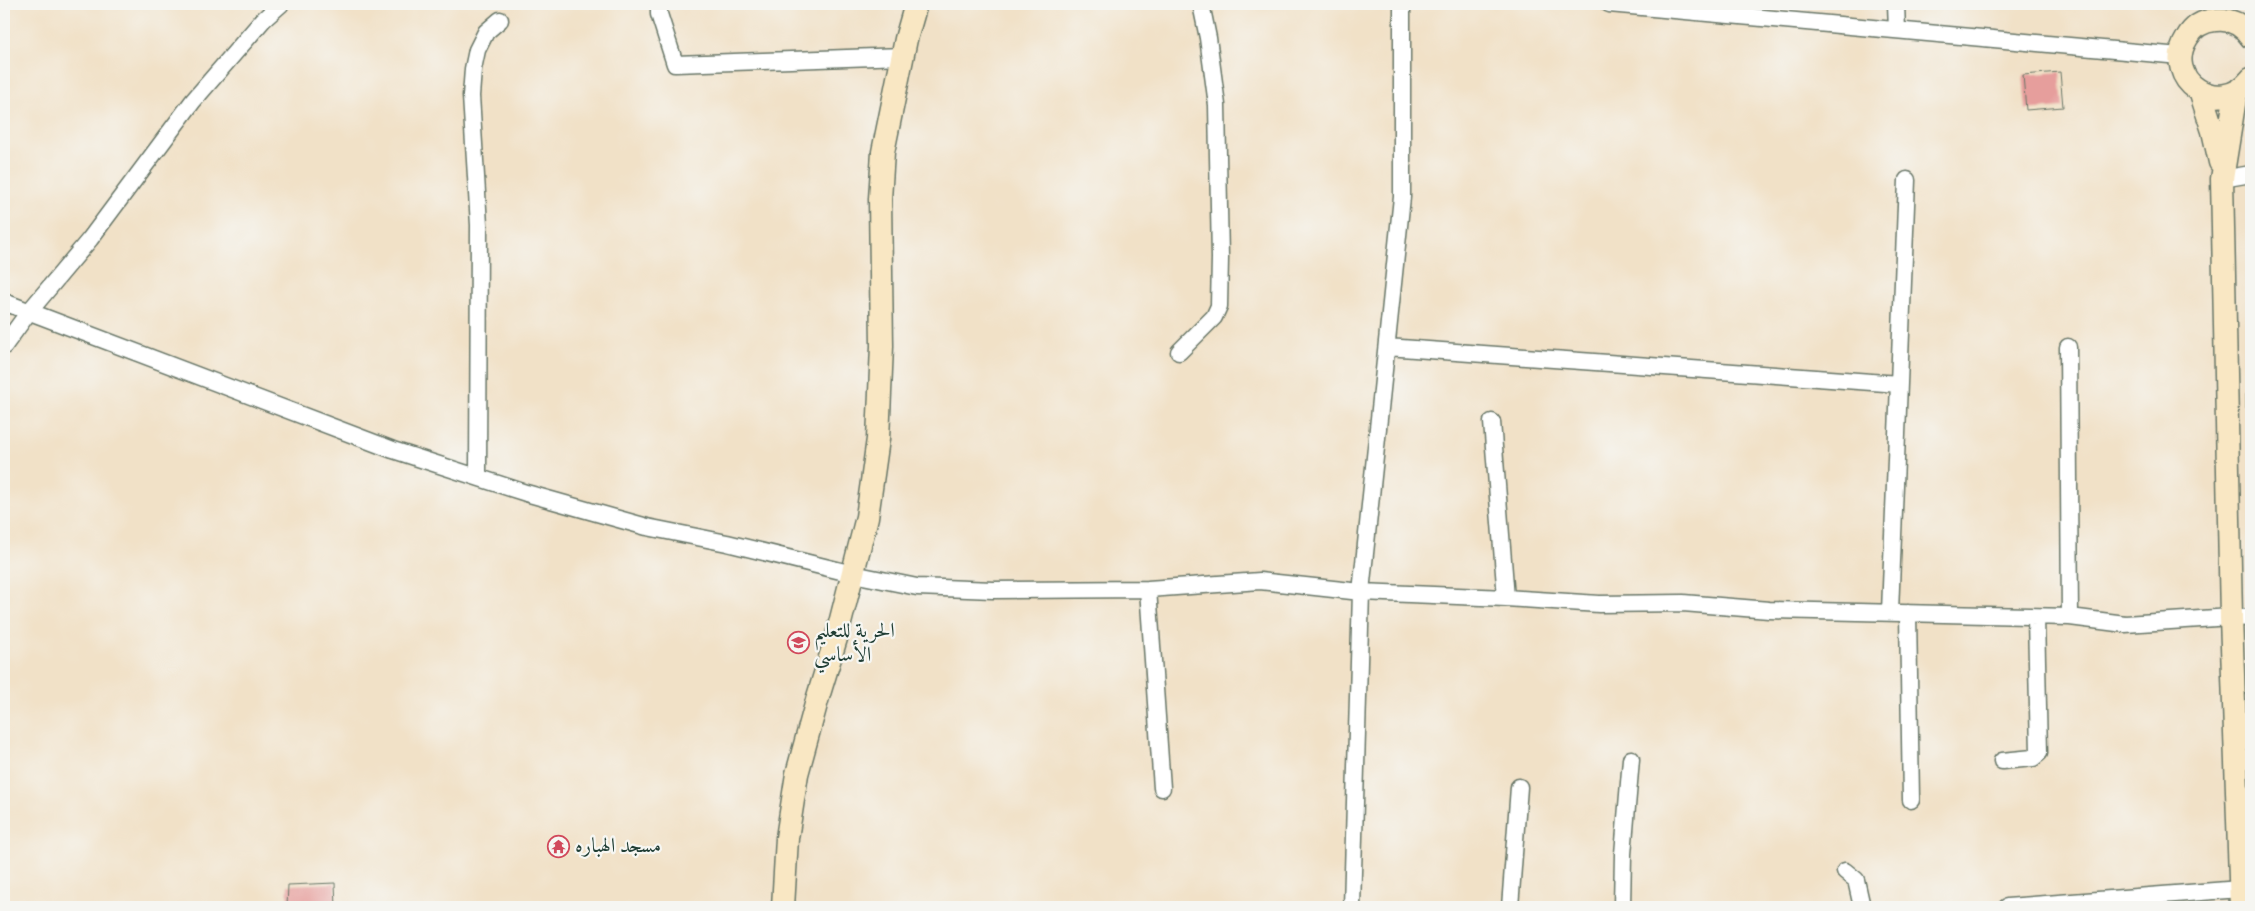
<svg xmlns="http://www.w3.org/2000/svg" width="2255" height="911" viewBox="0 0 2255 911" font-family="'IM FELL DW Pica',Amiri,serif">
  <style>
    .building { fill: #e69e9c }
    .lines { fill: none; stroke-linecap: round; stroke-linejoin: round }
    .street-casing { stroke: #687667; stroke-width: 19 }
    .secondary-casing { stroke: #687667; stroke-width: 25 }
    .street { stroke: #fff; stroke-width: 16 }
    .secondary { stroke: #f9e7c3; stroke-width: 22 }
    .labels { text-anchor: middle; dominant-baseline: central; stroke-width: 4.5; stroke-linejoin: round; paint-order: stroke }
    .poi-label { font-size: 21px; fill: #1f3d34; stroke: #f6f6f2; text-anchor: start }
  </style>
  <rect width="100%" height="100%" fill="#f6f6f2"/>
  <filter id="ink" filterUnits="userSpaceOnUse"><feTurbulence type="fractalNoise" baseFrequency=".02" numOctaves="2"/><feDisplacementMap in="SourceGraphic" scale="10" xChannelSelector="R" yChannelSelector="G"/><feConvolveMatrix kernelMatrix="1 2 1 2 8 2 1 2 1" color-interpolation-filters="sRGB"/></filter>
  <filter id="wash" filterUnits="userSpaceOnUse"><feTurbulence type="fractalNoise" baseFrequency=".0096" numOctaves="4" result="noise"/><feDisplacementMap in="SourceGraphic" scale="20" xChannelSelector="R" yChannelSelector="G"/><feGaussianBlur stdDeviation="1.12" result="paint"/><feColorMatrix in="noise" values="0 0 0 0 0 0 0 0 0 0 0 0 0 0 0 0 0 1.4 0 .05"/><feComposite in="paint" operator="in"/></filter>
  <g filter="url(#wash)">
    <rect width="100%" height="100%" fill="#f1e1c7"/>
    <g id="blocks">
      <path class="building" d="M2060,72l3,35 -37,3 -3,-35z
        M2246,394h5v16l-5,-2z
        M335,883l1,24h-49l1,-22z"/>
    </g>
  </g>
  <g filter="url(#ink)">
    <use href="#blocks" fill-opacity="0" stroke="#687667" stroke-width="1"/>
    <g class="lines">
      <defs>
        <path id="street" d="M659,4v10l16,50 228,-8
          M1609,4l571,52
          M1896,4l1,26
          M2222,179l29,-5
          M4,302l389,148 133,43 121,34 80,16 126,31 64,13 76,3 155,-1 112,-8 101,11 145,6 93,6 84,-1 86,7 301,7 55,7 106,-7 20,1
          M4,346l24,-33 62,-74 103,-138 70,-81 18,-16
          M1387,347l512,37
          M2068,347l2,270
          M1179,352l35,-35 5,-11 1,-48 -3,-153 -9,-67 -7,-34
          M1492,422l14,176
          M478,476l1,-251 -8,-129 2,-27 4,-19 9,-18 14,-12
          M1148,589l14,199
          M1890,612l17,-432
          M1908,613l3,187
          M2002,761l31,-3 6,-5 -3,-136
          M1845,871l11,9 6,27
          M1352,907l9,-315 41,-395v-193
          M1510,907l9,-120
          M1622,907l1,-53 8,-95
          M2007,907l233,-18"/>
        <path id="secondary" d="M2251,37c-8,-12 -21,-19 -36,-17 -12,1 -22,7 -28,18 -26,42 32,81 64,41
          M2200,91l13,40 7,31
          M2236,92l-14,87 9,438 10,290
          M783,907l4,-69 10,-64 21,-77 19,-62 30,-118 11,-78 4,-93 -2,-147 3,-47 23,-113 10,-35"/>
      </defs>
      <use href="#street" class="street-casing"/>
      <use href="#secondary" class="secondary-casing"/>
      <use href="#street" class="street"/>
      <use href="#secondary" class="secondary"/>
    </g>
  </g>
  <defs>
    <symbol id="school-ring" viewBox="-11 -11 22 22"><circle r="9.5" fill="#f6f6f2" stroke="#d1495b" stroke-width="1.5"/><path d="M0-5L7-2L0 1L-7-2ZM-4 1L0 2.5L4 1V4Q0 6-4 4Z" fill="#d1495b"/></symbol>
    <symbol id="temple-ring" viewBox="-11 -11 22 22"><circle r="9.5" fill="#f6f6f2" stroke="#d1495b" stroke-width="1.5"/><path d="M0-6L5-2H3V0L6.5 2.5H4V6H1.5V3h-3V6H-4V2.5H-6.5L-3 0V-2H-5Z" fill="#d1495b"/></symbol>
  </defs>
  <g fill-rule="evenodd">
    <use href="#school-ring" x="786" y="630" width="25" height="25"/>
    <use href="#temple-ring" x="546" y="834" width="25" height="25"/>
  </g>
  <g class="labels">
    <g class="poi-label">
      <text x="814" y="631">الحرية للتعليم<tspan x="814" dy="24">الأساسي</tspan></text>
      <text x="575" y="846">مسجد الهباره</text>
    </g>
  </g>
  <rect width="2255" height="911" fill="none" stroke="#f6f6f2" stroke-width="20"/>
</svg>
